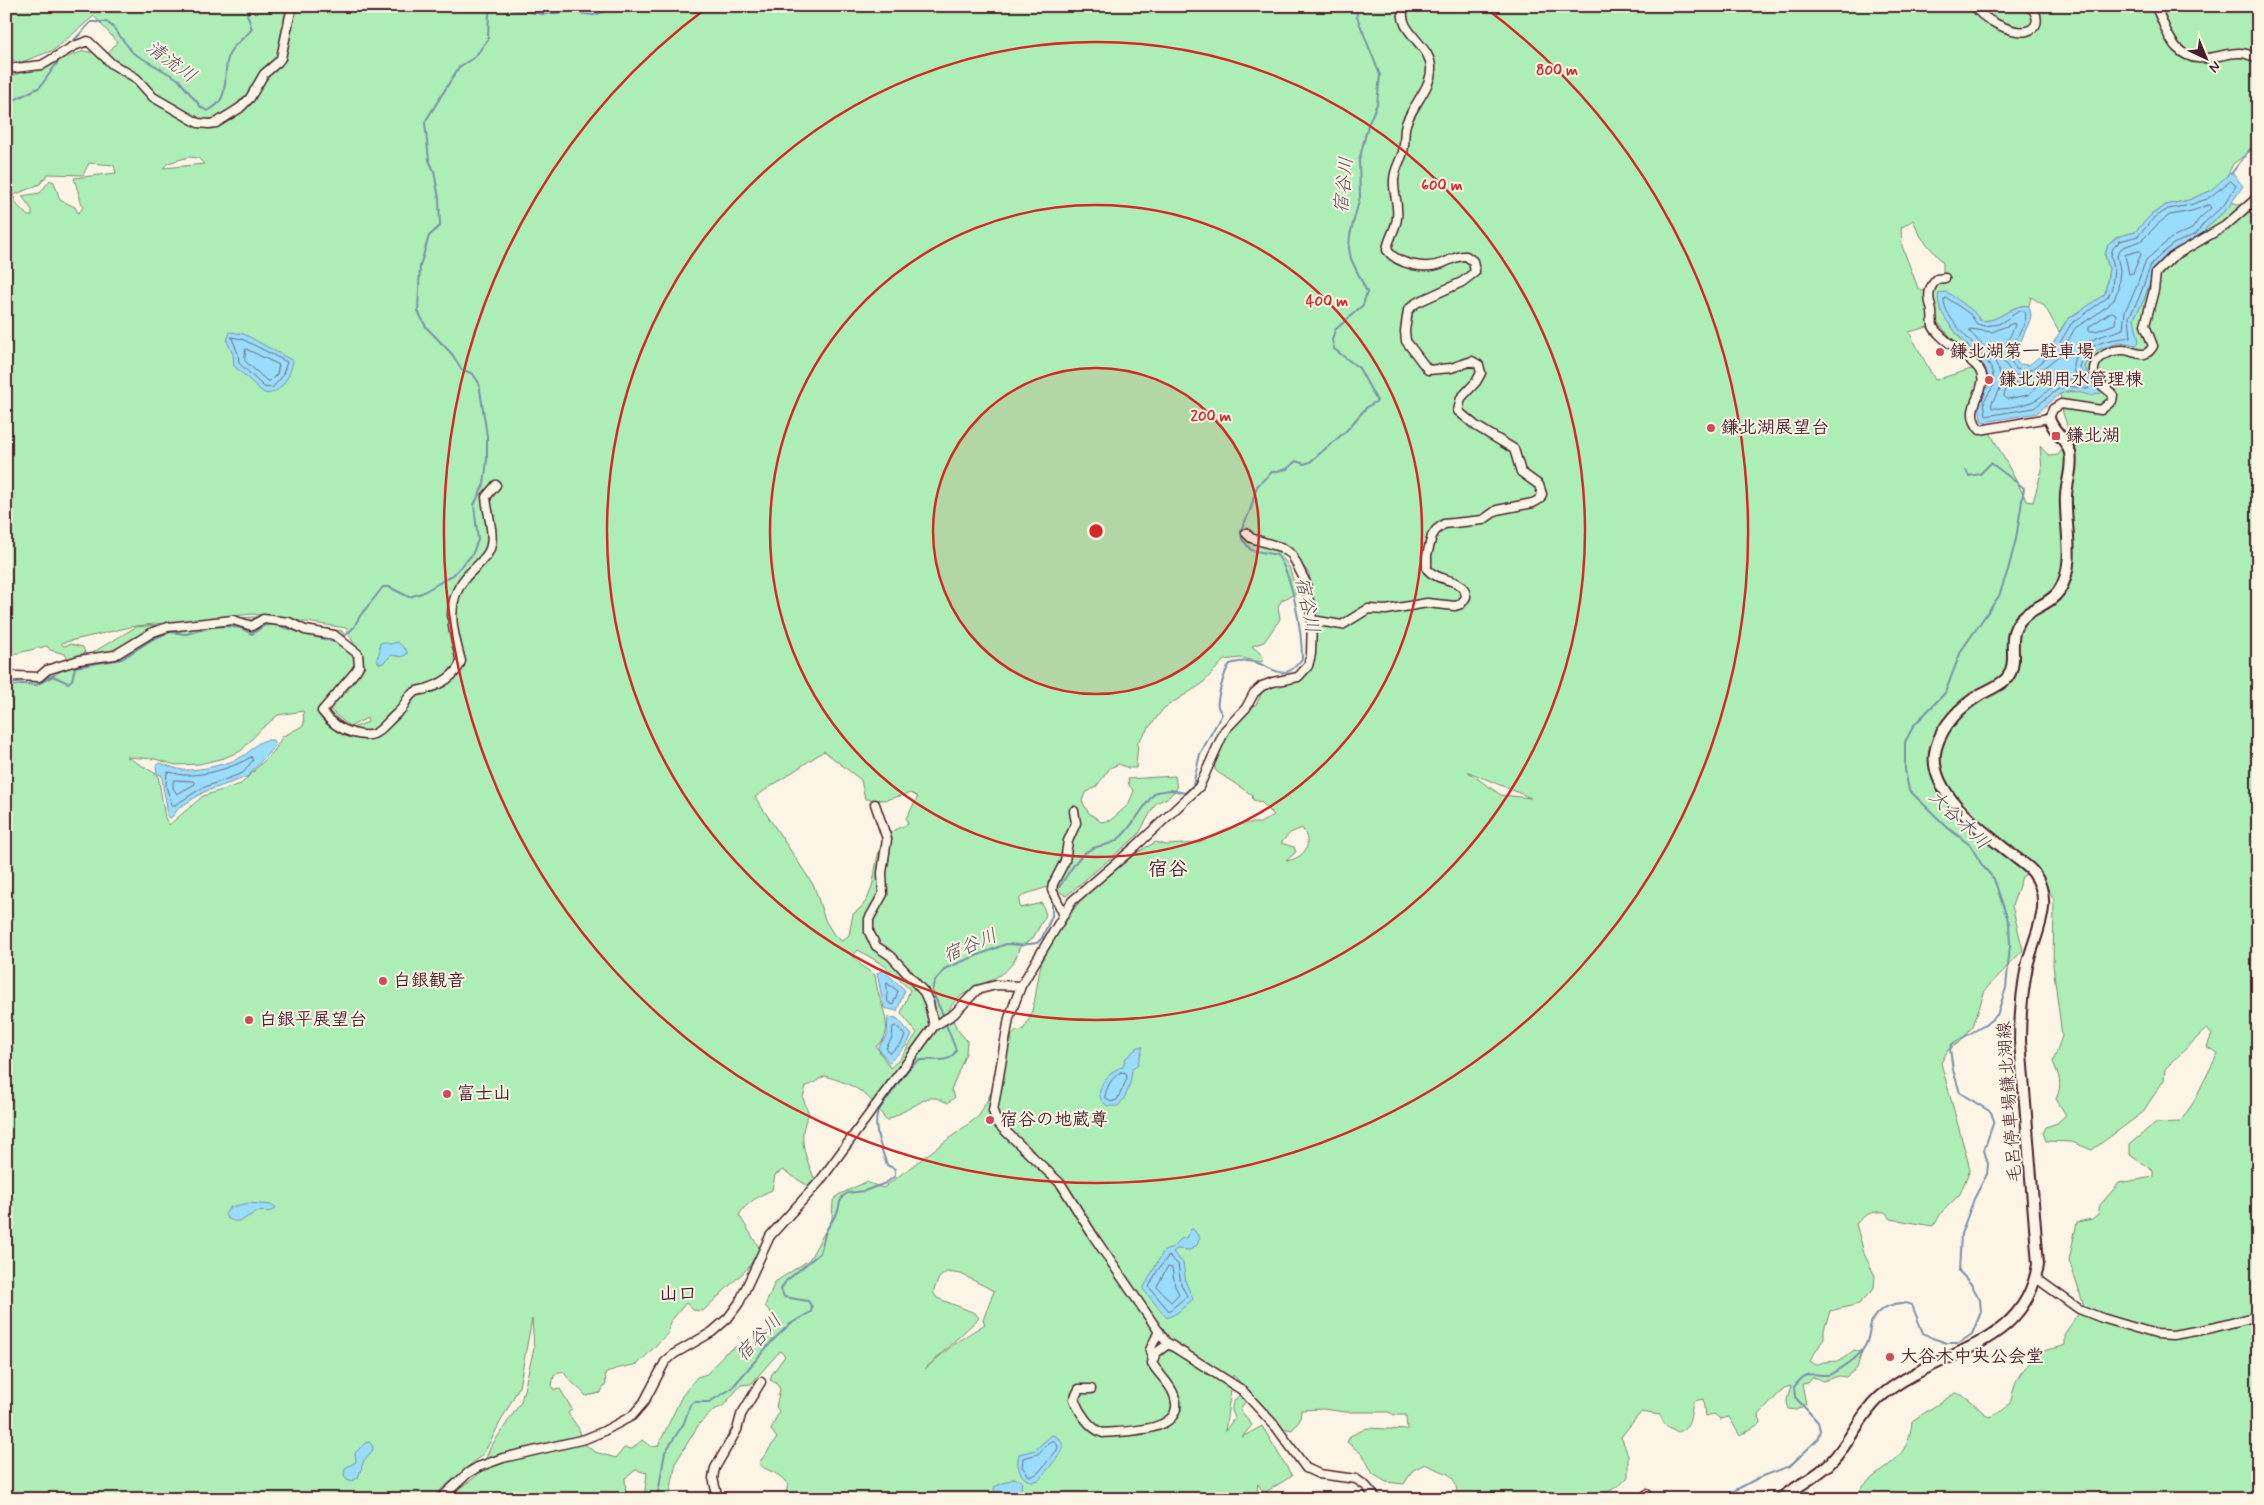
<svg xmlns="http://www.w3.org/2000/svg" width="2264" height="1505" viewBox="0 0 2264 1505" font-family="Mynerve,'Klee One',sans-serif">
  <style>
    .green { fill: #adeeb6; stroke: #7c8670; fill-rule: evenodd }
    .water { fill: #99dcfb; stroke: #7990a8 }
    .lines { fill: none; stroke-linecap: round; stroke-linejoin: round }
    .shore { stroke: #6a6b7e; stroke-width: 1 }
    .stream { stroke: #7990a8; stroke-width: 2 }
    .minor-casing { stroke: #4a1f2b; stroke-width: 11 }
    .major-casing { stroke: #4a1f2b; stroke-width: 14 }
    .minor { stroke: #fcf5e5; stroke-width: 8 }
    .major { stroke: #fcf5e5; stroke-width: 10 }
    .ring { fill: none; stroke: #d62828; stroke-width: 2.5 }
    .poi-dot { fill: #d1495b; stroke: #fcf5e5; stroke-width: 2 }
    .labels { text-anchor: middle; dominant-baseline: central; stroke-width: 4; stroke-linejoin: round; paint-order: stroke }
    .poi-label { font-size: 18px; font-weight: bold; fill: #4a1f2b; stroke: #fcf5e5; text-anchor: start }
    .street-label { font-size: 18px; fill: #4a1f2b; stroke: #fcf5e5 }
    .water-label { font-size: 19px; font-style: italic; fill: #5e4e5f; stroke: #fcf5e5 }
    .neighbourhood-label { font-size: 19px; font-weight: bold; fill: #4a1f2b; stroke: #fcf5e5 }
    .quarter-label { font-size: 20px; font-weight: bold; fill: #4a1f2b; stroke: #fcf5e5 }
    .centre { fill: #d62828; stroke: #fcf5e5; stroke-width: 2.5 }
    .ring-label { font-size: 15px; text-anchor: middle; font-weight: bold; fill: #d62828; stroke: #fcf5e5; stroke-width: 4; stroke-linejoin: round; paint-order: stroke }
  </style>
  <rect width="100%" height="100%" fill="#fcf5e5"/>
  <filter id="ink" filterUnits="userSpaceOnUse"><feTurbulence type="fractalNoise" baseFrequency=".02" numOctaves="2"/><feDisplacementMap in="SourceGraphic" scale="10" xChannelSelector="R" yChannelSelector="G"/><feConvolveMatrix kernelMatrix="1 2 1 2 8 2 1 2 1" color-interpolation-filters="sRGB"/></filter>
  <g filter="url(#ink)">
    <path class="green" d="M6,6h2252v142l-5,1 -20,15 -8,16 -15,11 -21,9 -23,5 -15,10 -16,17 -18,5 -9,8 -3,10 4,14 -4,25 -14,11 -15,8 -9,7 -8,12 -15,-27 -13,-8 -2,9c-19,-3 -29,18 -49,14 -11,-14 -24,-20 -41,-27 -6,21 35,59 47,76l-6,9 -7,25 5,21 13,10 36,67 6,1 9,-32 -2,-24 9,10 9,-1 13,-17 -8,-25 -3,-19c16,-7 24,4 43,-4l-10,-7 -9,-17c2,-5 6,-15 12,-16 5,-2 7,-1 11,-4 11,1 16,-6 29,-1l2,-9 -3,-5 -1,-13 10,-18 11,-33 21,-19 24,-10 7,-11 21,-19 3,-6 10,3 17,-12v1306h-404c18,-33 55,-31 58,-78l43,-28c16,3 22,16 34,24 33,-13 16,-21 32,-44 5,-7 18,-20 26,-23 6,-2 12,-2 18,-5v-12l19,-27 -15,-46 8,-38 15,-3 6,-5 2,-9 19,-22 34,-6v-6l-23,-16v-11l25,-21 25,-1 13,-19 25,-50 -11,-6 5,-13 -6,-5 -41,40 -1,11 -22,33 -50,37 -20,-8 -26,-1 -3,-8 3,-6 11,-4 9,-8 -10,-16c7,-15 3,-23 -3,-37l9,-26 -9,-71 1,-65 -17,-33 -15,10 -10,29 11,44 -38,40 -12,36 -13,16 -12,8 -7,13 29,106 -10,25 -18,18 -9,14 -42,-7 -6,-7c-14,-1 -19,2 -29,12l9,32 10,20 -1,13 -15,15 -29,7 -6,19v8l-14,23 6,4 7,-3 17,-1 14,-11 8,2 -5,16 -11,9 -7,-1 -16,5 -10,-4 -5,6 -6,1 4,20 -9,6 -9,-1 -1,-9 4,-14 -7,2 -25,27 1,8 -20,13 -11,-19 -9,2 -6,-5 -9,2 -2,-17 -9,2c-5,12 0,24 -16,31l-13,-7 -5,-10 -19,-3 -20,25 7,18v22l-7,7 -13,8 -3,7h-147c-3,-30 -10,-23 -33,-35l-12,6 -9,14 -18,-2 -13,-8 -10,-19 -16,-13 3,-6 17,-8 40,2 -1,-15h-12l-5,-3h-44l-22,-3 -22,1 -1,10 -8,10 -10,-2 -49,-53 -8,56 10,-14c-6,-10 -3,-14 5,-23l7,5 -7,10 12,16 -10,12 20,-11 30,50 -28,17 -6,-9 -1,5 6,8 -1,2h-478l4,-14c-11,-16 -22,-12 -29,-22l18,-25 -6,-8 8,-19 -3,-4 4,-18 -4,-6 -6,-3 2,-6 13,-18 -5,-5 -29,33 -10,1 -18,21 -9,4 -15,14 -23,38 -7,37h-25l3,-26 -11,-3 -11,8 1,17 -19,4h-161l34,-26 10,-25 31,-46 13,-54 -2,-29 -13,68 -35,66 -54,46h-424v-812l20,-3 30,-10 80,-47 117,-10 89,14 20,35 -19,27 -18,15 25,21 18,-7 -1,-4 -17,9 -23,-20 18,-13 20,-28 -19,-38 -93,-14 -118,12 -74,17 3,3 6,-2 13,3 2,6 -17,6 -3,-5 -15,-4 -3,-4 -29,7 -12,7v-466l8,3 3,8 11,11h4v-6l-10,-14 18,-3 10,-13 4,2 6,18 15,7 3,6 5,-5 -9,-30 42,-5 -2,-8 -25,-2 -6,12 -35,-1 -8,10 -26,11 -8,-3v-114l78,-27 23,4 10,-13 -23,-26 -40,34 -35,13 -13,-6zM189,157l9,1 6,6 -41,4 5,-5zM1913,220l8,17 22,26v17l-10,10 -11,1 -4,-3 -16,-42 -1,-18zM1939,324l39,43 -43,13 -26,-48zM1290,548l19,26 7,39 -3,52 -12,14 -30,7 -9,6 -5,11 -31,32 -12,30 2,6 36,24 1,5 8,2 13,13 -14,8h-14l-16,5 -33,15 -31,2 -10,-3c-19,9 -53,34 -68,49 -11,12 -42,59 -47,74 -6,24 -4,43 -18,65l-7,1 -5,6 1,4 -5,7 -4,30 -11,13 -13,25 -96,72 -17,-6 -28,13 -5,6 -1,18 -23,41 -34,22 -10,24 10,11 -1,13 -16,6 -6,15 -15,-5 -12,7 -18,21 -10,3 -15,19 -24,50 -6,1 -10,-7 -10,9 -8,-1 -8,10 -21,-6 -12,-9 -4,-14 -11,-16 4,-4 -12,-20 -6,1 -2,-4 2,-10 5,-4h5c5,10 15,15 22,24l14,-3 6,-9 -1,-10 10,-5 23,-5 30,-31 2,-11 16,-19 7,7 10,1 45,-43 12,-19 -21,-34c7,-12 21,-20 33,-25l3,-15 8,-5 25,16 7,-6c-9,-22 -19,-44 -6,-66l-6,-16 3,-12c8,-2 12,-7 19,-10 30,9 45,17 61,45l42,-23h8l12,5 7,-6 -4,-7 15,-37 1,-12 -10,-12 -8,-18c8,-27 64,-26 70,-63l14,-10 13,-23 -4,-12 -22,5 -1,-8 4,-5 28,-9 15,10 72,-61 18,-32 13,-6 8,-9 -2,-12 -47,3 1,6 5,6 -6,14 -17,15 -10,2 -13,-10 -6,-11 3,-8 11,-6 14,-19 9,-4 9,4h8l2,-26 26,-34 38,-24 22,-24 16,-2 22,4 1,-6 -11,-10 12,-4 16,-23 -2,-13 4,-6 15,-7 -8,-26 -7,-10zM303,711l1,14 -22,12 -8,14 -33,33 -38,12 -34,29 -4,-7 -7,-43 -31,-18 28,2 21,6 23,-1 25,-6 17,-7 19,-21 18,-15zM824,751l37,29 4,19 20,1 26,-7 7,4 -12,21 2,6c-5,2 -10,4 -15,7 -27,18 -8,63 -40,83l-4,21 -7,6 -8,-6 -9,-15 -11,-34 -59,-89zM1468,772h1l62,26 -30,-3zM1302,828c12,18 2,30 -16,33l10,-9 -2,-5 -13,-4 9,-10zM858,950l27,16 25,24 -9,23 16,20 -17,26 -10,9 -14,-22c19,-10 7,-36 3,-51 -2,-6 -3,-13 -4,-20l-12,-8 -10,-11zM946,1272l15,2 33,17 -11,29 2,4 -30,19 -30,26 54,-51 -4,-5 -38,-15 -4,-6 6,-14z"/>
    <path class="water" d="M2230,173l3,1 10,12 -15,22 -21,19 -7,11 -24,10 -21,19 -11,33 -10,18 5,24 -3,3 -15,-3 -29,10 -8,15 9,16 10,8 -3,3 -3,-1 -4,3 -24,-6 -9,4 -23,19 -53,9 -3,-2 -2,-21 10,-14c-1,-5 -1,-11 -3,-15 -9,-21 -54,-52 -47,-77l7,-1 4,2 23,17 7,9c20,4 30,-17 49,-14l2,9 -1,5 -16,37 4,7 11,1 22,-18 16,-27 38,-26 4,-25 -4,-14 3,-10 9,-8 18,-5 16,-17 15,-10 23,-5 21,-9z
      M230,332l14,2 49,27c-2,13 -13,36 -29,32l-30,-27 -1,-12 -6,-13z
      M383,642l7,2 8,-2 9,9v3l-5,3 -10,-2 -9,8 -4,1 -2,-5 3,-9 -1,-6z
      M269,740h4l2,4 -2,4 -26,29 -43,15 -24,15 -9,11 -4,-2c1,-14 -5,-26 -5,-40l-5,-3 -1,-8 4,-2c7,2 15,6 23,7 15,1 47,-6 60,-14 10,-6 14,-16 26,-16z
      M883,970l22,20 -8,21 -13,-3 -7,-35z
      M888,1017l9,1 15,17 -6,11 -17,17 -11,-15 9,-12z
      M1138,1047h5l-6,19 -5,3c-1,13 -4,27 -14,37h-10c-2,-2 -5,-3 -6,-5 -9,-12 10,-33 21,-34l2,-8z
      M249,1203l24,2 3,3c-6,6 -12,2 -19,4 -12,5 -17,14 -30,6l-2,-4 5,-7z
      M1191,1229h2l7,9 -3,7 -7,5 -13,-1 -4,3 10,11 3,20 7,16 -16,14 -10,5 -24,-29 20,-37 10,-5 8,-8 5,-1z
      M1052,1435c7,2 9,6 12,12l-3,6 -22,27c-17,6 -24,-13 -20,-26l16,-4z
      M369,1442l3,3 1,5 -9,10 -6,18 -6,3 -5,-2 -3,-4 1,-7 11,-6 -1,-9 10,-10z
      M1015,1478l7,4 -2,12 -3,5h-21l-2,-12z"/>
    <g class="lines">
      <path class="shore" d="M2231,181l5,5 -12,19 -20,18 -8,11 -23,10 -22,20 -12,34 -10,19 2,20c-22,3 -45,4 -52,30l10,19 -1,3 -21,-3 -10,4 -23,18 -48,8 -2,-15 10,-16c-1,-6 -1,-13 -4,-19 -9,-18 -47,-46 -46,-67l3,-1 23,16 7,10 7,2 15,-2 20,-13h6c5,15 -16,31 -16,47l7,11 9,2 8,-2 22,-18 16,-27 37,-27 4,-9 2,-19 -3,-14 2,-7 7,-7 18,-5 16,-18 14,-9 22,-4 17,-6z
        M2209,205l2,3 -12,11 -7,10 -22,10 -24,21 -13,35 -8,16 -2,18c-20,8 -45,9 -50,35 -1,6 3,10 2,15 -26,1 -25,16 -44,23 -10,4 -29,7 -39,6 -2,-6 4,-11 7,-17 9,-23 -16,-45 -29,-59v-3l22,3 22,-9 1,3 -12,24v11l10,13 11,3 9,-1 27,-21 15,-27 22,-14 17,-14 4,-11 2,-19 -3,-14 2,-5 4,-4 18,-6 18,-18 11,-8 22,-4z
        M2140,251l1,3 -8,19 -4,1 -4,-19z
        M2112,312l4,2 -1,10 -19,7h-7v-4z
        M232,337l10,2 45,23 -5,15 -10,11 -8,-1 -25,-24 -1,-9z
        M246,349l33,16 -2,9 -7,7h-3l-22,-20z
        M2009,382l14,3 14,-2 2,2 -11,10 -21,4 -3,-3z
        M251,757l2,3 -10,13 -41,15 -27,17h-3l-6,-19 1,-14c5,0 10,2 16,3 22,1 50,-7 68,-18z
        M176,780l17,1 2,3 -18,10 -4,-6v-7z
        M887,983l11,8 -5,14 -5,-3z
        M897,1026l8,10 -4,8 -11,9 -4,-5 6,-10 1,-11z
        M1121,1072l5,1 1,6 -10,21 -6,2 -6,-5c1,-10 7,-20 16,-25z
        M1169,1256l9,8 3,20 6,12 -18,15 -20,-24 8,-16z
        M1168,1267l4,1 3,18 4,8 -8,8 -14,-15z
        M1054,1441l4,5 -1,4 -18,22 -6,4h-4l-7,-9 1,-9 15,-4 11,-12z"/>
      <path class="stream" d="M67,48l24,-26h16l6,5 20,26 45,26 23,28 6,4c27,-11 13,-38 23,-59 5,-9 16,-15 22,-23l-5,-15 5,-8
        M6,104l34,-17 22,-31
        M2231,174l19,-25 8,-3
        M342,639l12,-12 6,-11 23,-29h6l20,10 13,-4 31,-18 19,-20 6,-15 -4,-35 10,-21 3,-24v-24l-8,-53 -6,-9 -12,-5 -9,-15 -26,-27 -8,-16 2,-45 9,-30 11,-10 -1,-27 -5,-28 -5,-11 -4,-38 34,-55 16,-10 13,-18 1,-26 4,-4 11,-1 38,6 25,-2 27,3 27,-9
        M6,689l9,-6 21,2 17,-9 15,7 4,-3 3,-13 47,-8 31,-20 17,-7 16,2 26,-7 13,-1 16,2 11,6 11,-8 9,-2 66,19
        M1056,891c11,-13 19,-34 35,-42 8,-4 18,-3 26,-9 16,-12 25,-34 39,-48l15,-2 14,3 8,-8 7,-31 22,-40c-1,-2 -3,-4 -4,-7 -2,-6 7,-38 12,-43 7,-2 16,-4 24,-2 22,6 29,22 48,-3 0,-27 -9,-83 -25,-104l-26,-5 -9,-11 -1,-9 9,-19 7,-25 15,-14 15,-3 9,-8 8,3 6,-2 36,-31 21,-24 10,-6 -18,-33 -25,-19 -2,-9 3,-10 28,-25 4,-13 -16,-33 -2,-11 1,-13 10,-38 -1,-36 9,-36 9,-21 3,-29 -23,-58 -1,-11
        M944,1017l-12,-26 2,-9 12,-14 60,-24 15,1 16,-2 5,-5 10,-22v-19
        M657,1499l8,-47 19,-29 6,-18 4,-3h15l22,-13 42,-49 17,-16 21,-12 1,-5 -4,-6 -24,-4 -3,-8 5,-8 34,-28 6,-22 12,-20 2,-9 3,-6 5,-3 16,-2 22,-8 9,-7v-7l-8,-4c-5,-15 -15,-38 -9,-53 5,-9 14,-19 20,-28 5,-8 12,-19 20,-23 13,-5 31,6 38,-11l-11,-28
        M1719,1499l39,-21 32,-12 27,-26 3,-10 -2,-8 -23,-25 -1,-10c14,-19 18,-11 35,-12 13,-7 29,-16 36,-29 4,-7 4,-15 6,-23 5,-15 27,-24 41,-18l11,28 9,5 15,5h12l13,-9 9,-22 -1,-12 -9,-16 -12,-13 2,-37 13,-35 13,-25 1,-10 -4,-14 10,-29 -3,-9 -31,-19 -7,-23 -3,-21 2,-5 33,-19 12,-10 9,-27 4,-43 -1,-22 -15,-44 -12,-14 -12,-20 -22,-17 -39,-38 -4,-20v-28l9,-17 31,-32 16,-42 38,-55 9,-26 8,-31 8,-51 -33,-25 -11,11 -11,2 -3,-6"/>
      <defs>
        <path id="minor" d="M1975,6c6,13 37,28 52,25 14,-4 11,-18 2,-25
          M2155,6c8,13 11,31 22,42 27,27 58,-10 81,13
          M6,69l36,-4 32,-19 14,-5 24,23 24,14 17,19 45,26 11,1 7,-1 24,-15 10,-10 14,-24 14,-12 3,-4 11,-52
          M1945,278l-8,1c-9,9 -9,17 -6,28 2,6 1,13 2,19 4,11 37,31 46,43 14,20 -20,38 1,61l69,-12 4,-9 8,-5 40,6 11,-9 1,-6c-5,-6 -13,-9 -17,-17 -9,-17 13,-29 28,-28 6,0 13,5 20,4 4,-1 7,-4 9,-8l-8,-21 9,-35 2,-17 16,-16 53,-31 33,-29
          M1246,533l5,5 32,10 9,7 14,28 6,37 -1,34 -3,12 -10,11 -25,5 -11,4 -8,7 -8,15 -21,22 -26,57 -63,59 -64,55 -51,85 -12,32 -16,93 4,12 64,61 33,53 72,105 76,48 34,37 30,41 13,6 37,5 10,7 11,13
          M1312,620l30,5 26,-16 18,1 41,-7 28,3 6,-2 5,-7c-1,-21 -27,-13 -39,-28v-14l5,-19 4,-6 8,-6 39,-4 14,-10 36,-7 7,-4 2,-5 -3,-9 -18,-13 -7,-23 -38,-23 -18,-15 3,-13 15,-16 5,-9 -2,-8 -7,-4 -21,7 -23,2 -22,-29 -1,-10 3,-21 8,-7 46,-21 13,-10 -2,-11 -7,-5c-9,-1 -15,4 -23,7 -17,7 -45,2 -56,-13 1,-11 9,-21 10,-32 2,-14 -4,-25 -3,-38 0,-9 5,-17 8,-25 4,-10 1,-21 4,-31 6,-18 25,-37 25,-54 2,-25 -36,-38 -27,-64
          M6,679l10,-3 23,1 8,-7 32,-10 36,-5 38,-23 15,-5 65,-7 19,6 11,-7 26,3 16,8 29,5 24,19 1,12 -3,5 -34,40c8,11 17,18 31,22 22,6 24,0 39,-15 4,-4 8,-7 11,-11 3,-6 6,-12 12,-15 3,-2 7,-2 11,-3 13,-4 31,-13 35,-28 -8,-29 -17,-58 5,-84 7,-8 18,-16 23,-26 7,-14 -2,-39 -3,-54l10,-12
          M875,804l12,35 -5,34 1,21 -14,25v13l7,14 15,10 33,36 5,11 5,23
          M1064,915l-12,-25 1,-6 12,-23 3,-20 8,-18 -2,-12
          M2036,1278l43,31 23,9 54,16 17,1 39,-7 46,-12
          M1152,1358l-2,-8 9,-19
          M1091,1389h-12l-5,10c5,13 16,30 29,34 21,-2 86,0 71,-38 -4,-12 -16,-21 -22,-32l4,-10 12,-9
          M440,1499l28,-26 10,-6 25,-9 82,-19 17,-7 30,-16 12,-14 21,-40 9,-8 38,-22 16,-14 11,-15 31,-67 50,-55 114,-155 20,-12 23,-24 19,-5 25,1
          M718,1499l-5,-21 2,-10 22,-38 4,-15 20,-33
          M1642,1499l5,-5"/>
        <path id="major" d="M1780,1499c17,-14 38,-22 52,-38 19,-20 27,-45 48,-64 56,-49 145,-46 158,-133l-18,-223c0,-25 2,-50 7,-75 7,-31 29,-63 6,-94 -6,-7 -16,-13 -23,-19 -29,-23 -85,-63 -74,-105 6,-23 25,-42 45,-54 8,-4 20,-9 26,-16 12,-15 1,-36 9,-51 9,-19 32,-20 43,-36 18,-27 5,-66 7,-96 1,-14 7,-28 4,-42 -3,-14 -18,-22 -21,-35"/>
      </defs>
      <use href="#minor" class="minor-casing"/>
      <use href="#major" class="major-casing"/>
      <use href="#minor" class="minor"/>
      <use href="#major" class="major"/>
    </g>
  </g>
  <circle cx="1096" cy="531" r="163" fill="#d62828" fill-opacity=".12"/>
  <g class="ring">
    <circle cx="1096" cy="531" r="163"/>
    <circle cx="1096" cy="531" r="326"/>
    <circle cx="1096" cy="531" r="489"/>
    <path d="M1484 7A652 652 0 1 1 708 7"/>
  </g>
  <g class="poi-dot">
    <circle cx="1940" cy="352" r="5"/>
    <circle cx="1989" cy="380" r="5"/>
    <circle cx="1711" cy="428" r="5"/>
    <rect x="2051" y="431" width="10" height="10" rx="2.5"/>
    <circle cx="383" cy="981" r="5"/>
    <circle cx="249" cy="1020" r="5"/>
    <circle cx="447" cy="1094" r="5"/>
    <circle cx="990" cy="1120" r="5"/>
    <circle cx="1890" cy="1357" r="5"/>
  </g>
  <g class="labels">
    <g class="poi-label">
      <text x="1950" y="352">鎌北湖第一駐車場</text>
      <text x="1999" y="380">鎌北湖用水管理棟</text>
      <text x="1721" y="428">鎌北湖展望台</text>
      <text x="2066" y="436">鎌北湖</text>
      <text x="393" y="981">白銀観音</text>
      <text x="259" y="1020">白銀平展望台</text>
      <text x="457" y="1094">富士山</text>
      <text x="1000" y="1120">宿谷の地蔵尊</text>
      <text x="1900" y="1357">大谷木中央公会堂</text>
    </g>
    <g class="street-label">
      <text transform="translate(2010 1102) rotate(-94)">毛呂停車場鎌北湖線</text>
    </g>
    <g class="water-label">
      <text transform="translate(171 62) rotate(36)">清流川</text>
      <text transform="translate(1344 185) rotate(-84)">宿谷川</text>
      <text transform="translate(1307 605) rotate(78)">宿谷川</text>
      <text transform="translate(1959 820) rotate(44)">大谷木川</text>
      <text transform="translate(970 946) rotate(-23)">宿谷川</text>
      <text transform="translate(759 1338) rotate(-46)">宿谷川</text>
    </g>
    <g class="neighbourhood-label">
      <text x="678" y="1294">山口</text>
    </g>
    <g class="quarter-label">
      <text x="1168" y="869">宿谷</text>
    </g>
  </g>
  <circle cx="1096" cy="531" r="8" class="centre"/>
  <g class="ring-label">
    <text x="1557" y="75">800 m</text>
    <text x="1442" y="190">600 m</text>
    <text x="1327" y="306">400 m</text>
    <text x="1211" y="421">200 m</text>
  </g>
  <rect width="2264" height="1505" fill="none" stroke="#fcf5e5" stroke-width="25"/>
  <rect x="12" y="12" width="2239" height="1480" fill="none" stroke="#4a1f2b" stroke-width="2" filter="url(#ink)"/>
  <g transform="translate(2206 58) rotate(136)" stroke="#fcf5e5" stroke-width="4" paint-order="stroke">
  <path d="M0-4L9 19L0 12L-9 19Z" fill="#4a1f2b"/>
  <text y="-8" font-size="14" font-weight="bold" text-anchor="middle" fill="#4a1f2b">N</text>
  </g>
</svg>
